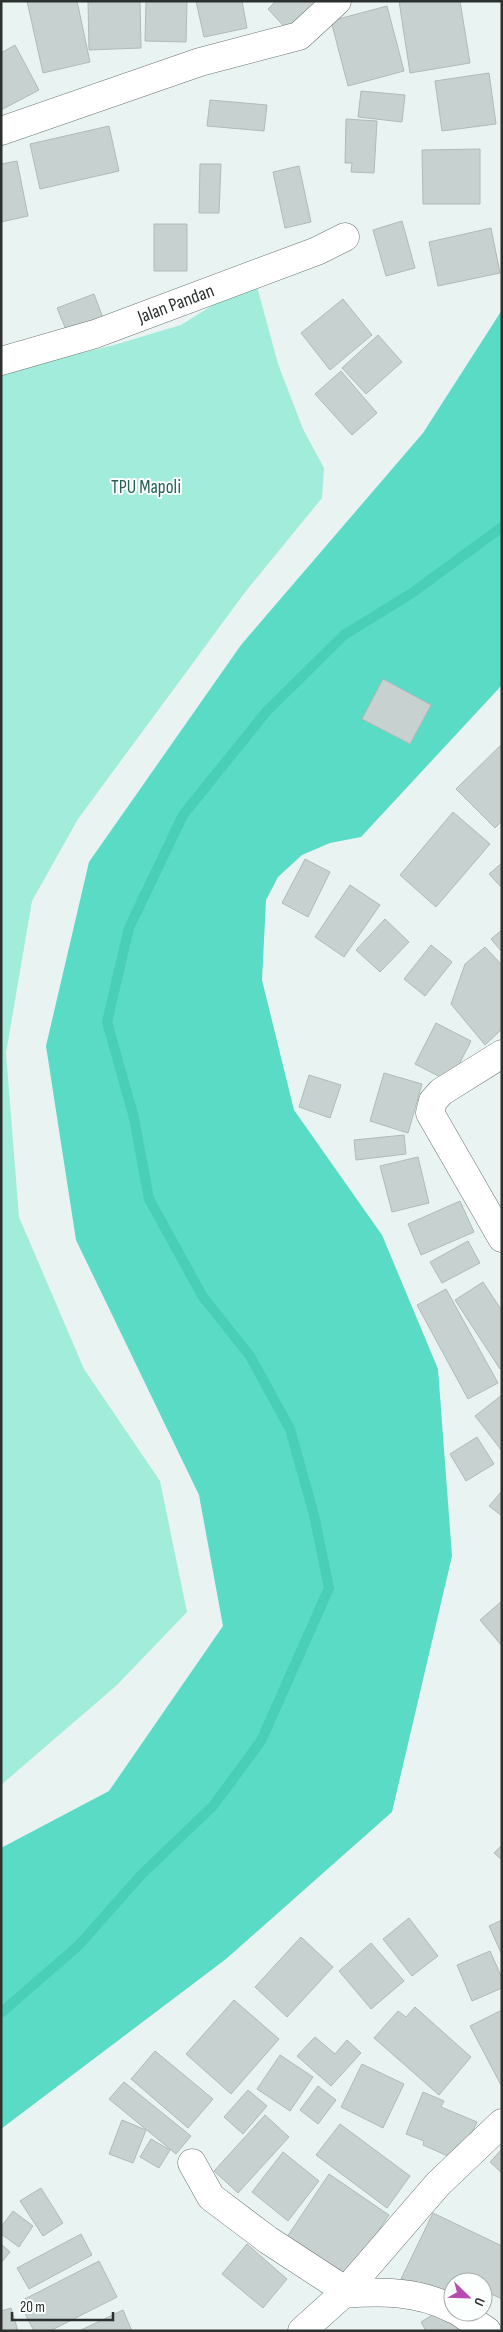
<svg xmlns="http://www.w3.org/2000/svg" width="503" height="2332" viewBox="0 0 503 2332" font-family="'Sofia Sans Condensed',sans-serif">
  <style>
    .green { fill: #a2ecdc }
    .forest { fill: #59dbc5 }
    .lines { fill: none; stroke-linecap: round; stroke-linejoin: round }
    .stream { stroke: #49ceb8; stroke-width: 10 }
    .building { fill: #c7d1cf; stroke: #b1bab8 }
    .minor-casing { stroke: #6b7472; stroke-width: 29 }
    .minor { stroke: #fff; stroke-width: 28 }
    .labels { text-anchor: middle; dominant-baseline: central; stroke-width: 4; stroke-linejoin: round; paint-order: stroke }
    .street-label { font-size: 19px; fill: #2c302f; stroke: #fbfffe }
    .park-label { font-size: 19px; fill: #2a6056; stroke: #fbfffe }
  </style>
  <rect width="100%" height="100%" fill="#e9f3f1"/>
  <path class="green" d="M255,279l23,85 25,65 21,39 -2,30 -76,93 -168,228 -46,82 -26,152 13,164 65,152 76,112 27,131 -70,73 -116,100v-1412l113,-28 67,-20z"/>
  <path class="forest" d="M502,310v375l-141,152 -31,6 -28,12 -24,22 -12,23 -4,80 32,130 88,125 56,134 14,187 -60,256 -166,147 -225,170v-281l108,-57 114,-165 -24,-131 -123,-255 -30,-194 43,-184 152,-217 182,-212z"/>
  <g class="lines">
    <path class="stream" d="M1,2013l78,-68 62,-70 72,-69 48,-65 68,-153 -15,-73 -24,-86 -40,-73 -47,-59 -54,-98 -15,-81 -27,-96 22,-94 54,-113 83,-103 78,-77 68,-42 90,-66"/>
  </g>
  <path class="building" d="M27,1h50l13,61 -47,11z
    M88,1h52l1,47 -52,2z
    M146,1h41l-1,41 -41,-1z
    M196,1h46l5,27 -43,9z
    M276,1h49l-34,33 -23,-25z
    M399,1h61l10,62 -60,10z
    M387,6l17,65 -56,15 -17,-65z
    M15,45l24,45 -38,20v-57z
    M489,73l7,51 -54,7 -7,-50z
    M361,91l44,4 -3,27 -44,-5z
    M210,100l57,5 -3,26 -57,-5z
    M346,119l31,2 -3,52 -23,-1 1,-9h-7z
    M109,126l10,45 -79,18 -10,-45z
    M480,149v55h-57l-1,-54z
    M17,161l11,55 -27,6v-58z
    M200,164h21l-2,49h-20z
    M299,166l12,56 -26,6 -12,-56z
    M402,221l13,47 -29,8 -13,-46z
    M154,224h33v47h-33z
    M491,228l9,45 -62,13 -9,-44z
    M94,294l9,24 -36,14 -10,-24z
    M343,299l29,36 -42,35 -29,-37z
    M378,335l24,27 -36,32 -24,-26z
    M341,371l36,42 -25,22 -37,-41z
    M383,679l48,26 -21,39 -48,-25z
    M502,744v77l-7,7 -39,-39z
    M453,812l37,32 -54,63 -36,-32z
    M305,859l25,13 -22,45 -26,-14z
    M502,863v25l-13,-14z
    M350,885l30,20 -36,52 -29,-20z
    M385,919l24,23 -29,30 -24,-22z
    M502,930v22l-11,-13z
    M431,945l21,17 -27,34 -21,-17z
    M485,947l17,18v64l-17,16 -34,-41 14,-40z
    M436,1023l35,18 -21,41 -35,-18z
    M384,1073l38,11 -14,49 -38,-12z
    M309,1075l32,10 -11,33 -31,-11z
    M404,1135l2,19 -50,6 -2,-20z
    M418,1157l11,46 -37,9 -12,-46z
    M460,1201l14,31 -53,23 -13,-31z
    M468,1241l12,22 -38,20 -12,-21z
    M483,1282l19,29v57l-2,1 -45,-69z
    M446,1289l52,94 -30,16 -51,-94z
    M502,1395v56l-27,-35z
    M477,1437l17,27 -28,17 -16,-27z
    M502,1491v25l-13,-10z
    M502,1601v45l-22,-26z
    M502,1845v15l-8,-7z
    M409,1918l29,38 -26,20 -29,-37z
    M502,1920v35l-13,-29z
    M301,1937l32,30 -46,50 -32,-30z
    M371,1943l33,38 -33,28 -32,-38z
    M490,1951l12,27v10l-30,13 -15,-36z
    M234,2000l45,39 -48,55 -45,-40z
    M415,2007l56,50 -32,38 -65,-57 24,-27 8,6z
    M502,2010v77l-32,-61z
    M315,2037l20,17 12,-14 14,13 -30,33 -34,-30z
    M155,2051l58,48 -25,29 -57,-49z
    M280,2055l33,22 -23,34 -33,-22z
    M362,2064l42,20 -21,44 -42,-21z
    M124,2082l67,54 -15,18 -67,-55z
    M318,2086l18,14 -18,24 -18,-14z
    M248,2090l19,16 -24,28 -19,-17z
    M423,2092l21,9 -3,6 36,15 -18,39 -36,-16 1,-4 -18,-7z
    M265,2115l24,22 -51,56 -24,-22z
    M122,2120l24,10 -13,33 -24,-9z
    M340,2124l70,52 -23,32 -71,-53z
    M151,2139l19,11 -11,18 -19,-11z
    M502,2149v24l-12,-11z
    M283,2152l36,29 -31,40 -36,-29z
    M329,2174l60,41 -42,63 -60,-41z
    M41,2188l22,35 -20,13 -23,-35z
    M13,2211l20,15 -14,21 -18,-13v-7z
    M433,2213l69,33v53l-11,-5 -8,16v-28h-30v22l-52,-25z
    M81,2234l11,21 -63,34 -12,-21z
    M1,2244l9,8 -9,11z
    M247,2244l40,35 -24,29 -41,-34z
    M99,2261l18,36 -67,34h-16l-15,-29z
    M445,2307l14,24h-33l-5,-9z
    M11,2308l7,23h-17v-20z
    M123,2310l9,21h-53z"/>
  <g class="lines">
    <defs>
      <g id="minor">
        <path d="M1,131l199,-69 99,-26 38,-35"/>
        <path id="s1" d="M1,361l94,-27 222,-83 28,-14"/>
        <path d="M502,1054l-61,38 -8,9 -3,12 72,125"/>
        <path d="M192,2163l19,34 57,43 78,51"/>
        <path d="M343,2294c39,-3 75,-3 110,15"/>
        <path d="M459,2312l28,19"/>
        <path d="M302,2331l41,-37 95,-110 64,-61"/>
      </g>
    </defs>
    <use href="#minor" class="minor-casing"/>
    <use href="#minor" class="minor"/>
  </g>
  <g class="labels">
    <g class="street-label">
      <text stroke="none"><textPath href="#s1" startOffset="184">Jalan Pandan</textPath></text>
    </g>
    <g class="park-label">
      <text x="146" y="487">TPU Mapoli</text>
    </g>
  </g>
  <rect width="503" height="2332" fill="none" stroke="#2c302f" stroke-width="5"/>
  <g transform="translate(468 2297) rotate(113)"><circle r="24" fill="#fbfffe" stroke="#a8acab"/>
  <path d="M0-4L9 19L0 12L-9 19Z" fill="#b54cae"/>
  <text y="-8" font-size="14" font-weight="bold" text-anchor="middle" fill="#2c302f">U</text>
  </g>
  <path d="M12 2312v8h101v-8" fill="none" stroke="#2c302f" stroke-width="2.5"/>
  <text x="20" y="2312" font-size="15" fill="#2c302f" stroke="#fbfffe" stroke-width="4" paint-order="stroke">20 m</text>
</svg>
